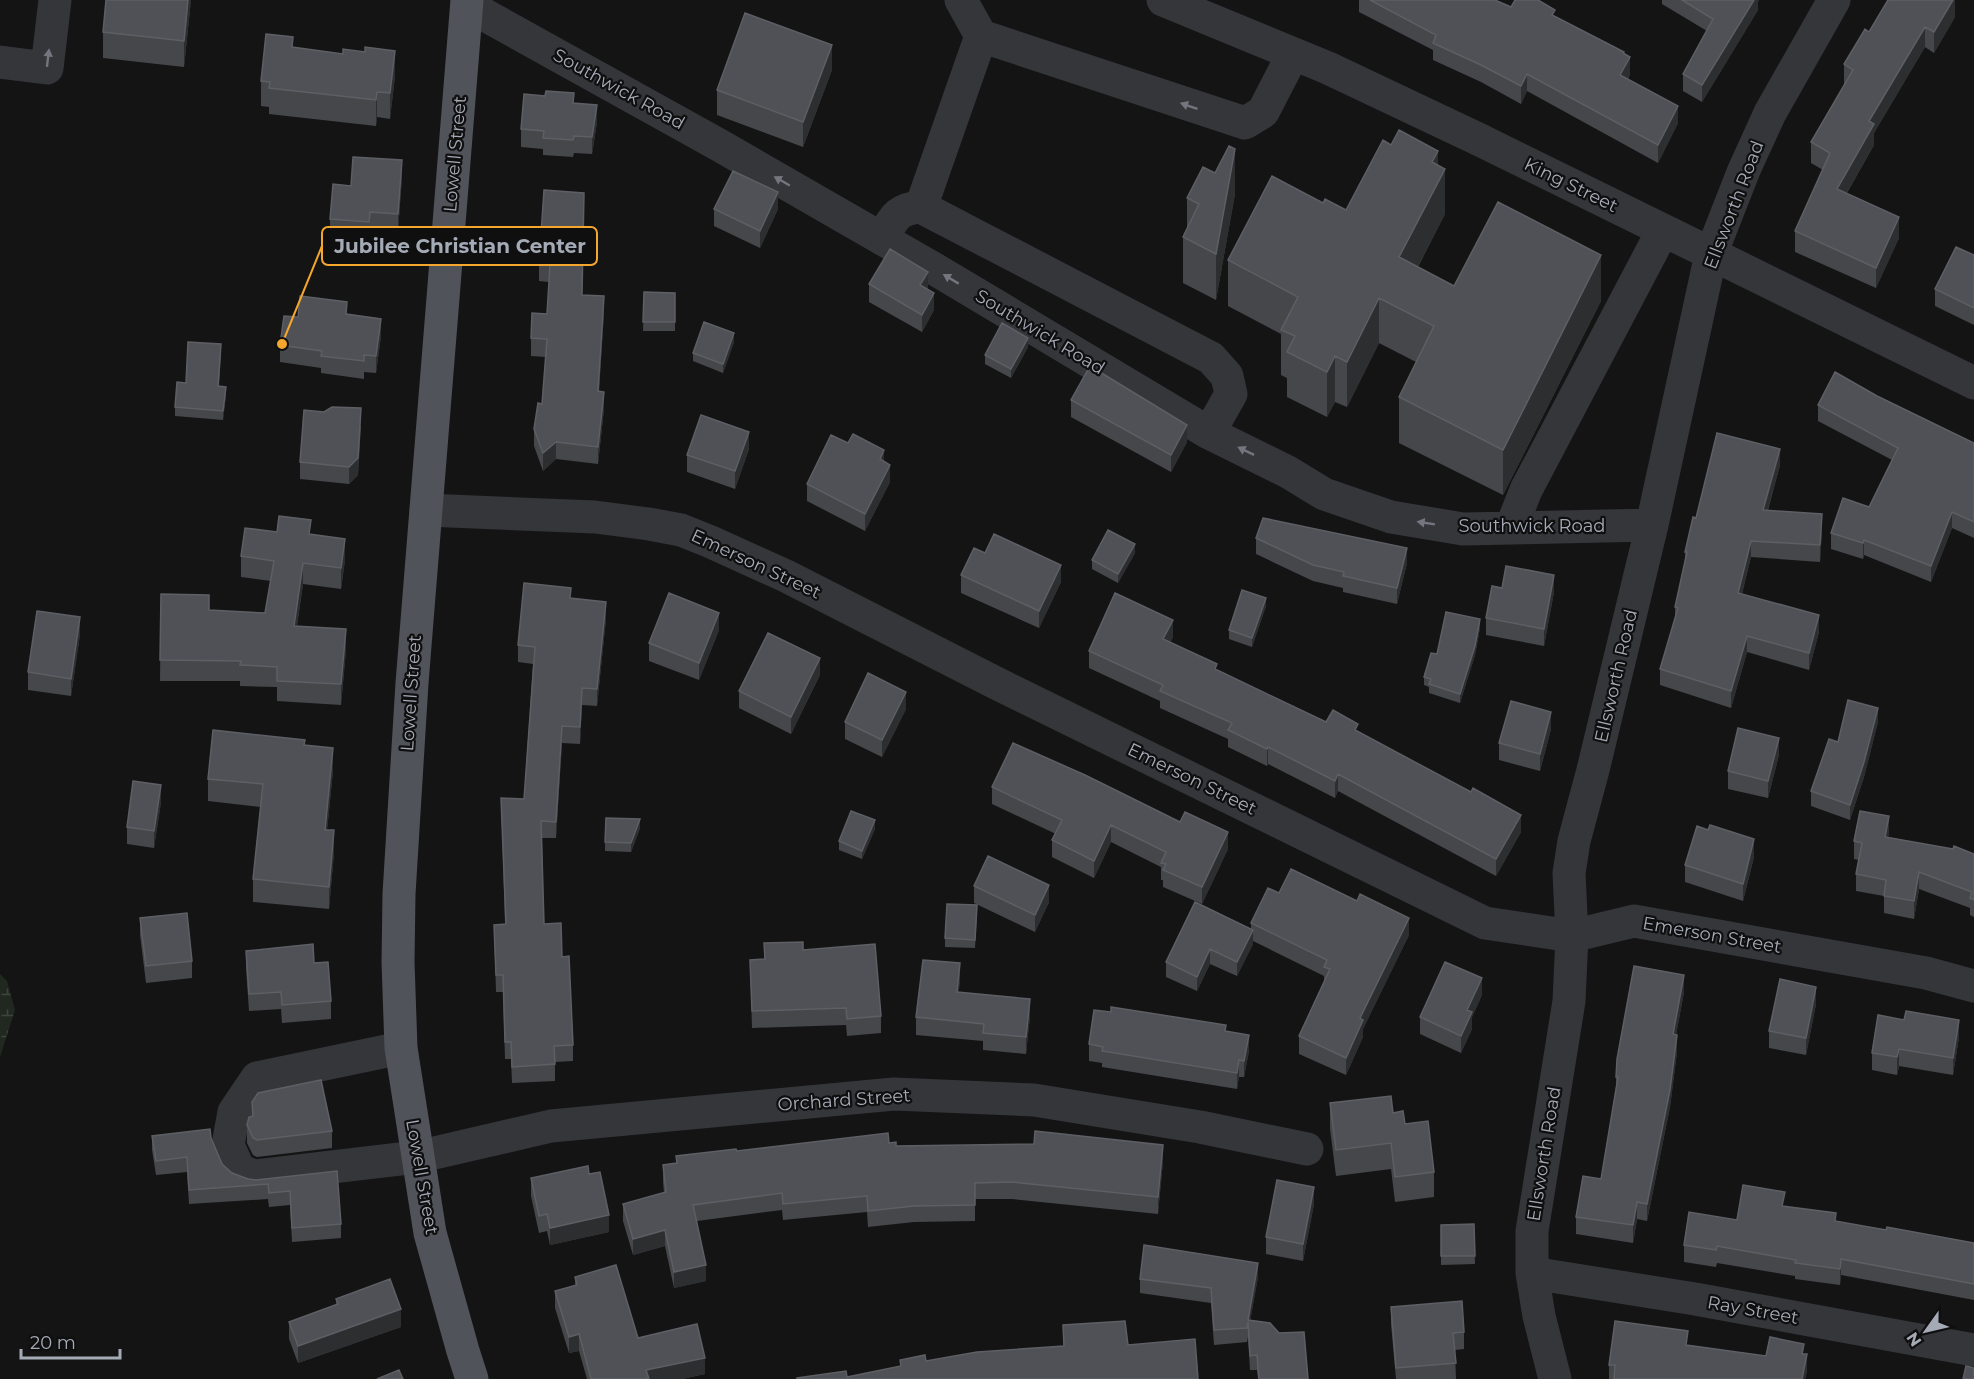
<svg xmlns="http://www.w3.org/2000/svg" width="1974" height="1379" viewBox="0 0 1974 1379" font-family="Montserrat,sans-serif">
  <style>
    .wetland { fill: url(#wetland-marsh) }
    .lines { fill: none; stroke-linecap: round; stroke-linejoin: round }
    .minor { stroke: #35363a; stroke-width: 33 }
    .major { stroke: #50535a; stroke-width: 33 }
    .wall { fill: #45474a }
    .shaded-wall { fill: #2d2e30 }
    .building { fill: #505156; stroke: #5d5f65; stroke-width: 1.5 }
    .oneway { fill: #73767e }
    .labels { text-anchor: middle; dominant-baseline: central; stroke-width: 4.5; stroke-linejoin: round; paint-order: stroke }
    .street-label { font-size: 18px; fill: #a5abb6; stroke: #0f0f10 }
    .leader { fill: none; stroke: #f5a62c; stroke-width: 2 }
    .callout-dot { fill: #f5a62c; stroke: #0f0f10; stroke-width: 2 }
    .callout { fill: #0f0f10; stroke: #f5a62c; stroke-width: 2 }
    .callout-label { font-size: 20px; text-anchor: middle; font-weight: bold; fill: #a5abb6 }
  </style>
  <defs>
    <pattern id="wetland-marsh" width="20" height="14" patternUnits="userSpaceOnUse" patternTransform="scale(1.5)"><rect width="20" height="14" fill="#202820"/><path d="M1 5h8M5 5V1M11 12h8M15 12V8" fill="none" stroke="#3d443e"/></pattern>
  </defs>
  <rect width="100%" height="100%" fill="#141415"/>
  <path class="wetland" d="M0,974l7,7 8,29 -15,47z"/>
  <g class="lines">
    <path class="minor" d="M1163,0l165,68 150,71 496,244
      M467,5l252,140 219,126 271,162 79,39 36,22 67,23 72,12 189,-4
      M981,36l264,87 18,-11 30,-58
      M0,62l47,6 8,-68
      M921,207l60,-171 -20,-36
      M882,239c12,-21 14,-30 39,-32l290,151 16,18 4,18 -22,39
      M426,510l169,7 54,7 32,6 30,12 75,34 210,107 489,240 87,13 62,-15 292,52 48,13
      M1511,528l15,-38 137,-260
      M401,1048l-144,30 -23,34 -6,33 11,25 15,6 163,-19 134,-31 343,-32 140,6 166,27 107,22
      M1532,1273l163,26 279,51
      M1555,1379l-16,-63 -7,-43v-42l37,-230 3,-65 -3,-63 5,-32 19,-71 59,-245 59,-271 33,-84 26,-57 64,-113"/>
    <path class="major" d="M467,0l-55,683 -13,211 -1,68 3,86 29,185 33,118 9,28"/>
  </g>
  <path class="wall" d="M191,0l-7,67 -81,-9v-26z
    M1359,0h136l16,7 44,9 69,37 6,21 -2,5 50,44 -20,40 -131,-72 -6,13 -40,-22 -48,-22v-10l-74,-38z
    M1662,0h97l-1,2v8l-56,92 -19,-11v-17l24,-43 -45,-27z
    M1955,0v17l-21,36 -9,-6 -51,86v12l-27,48 52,45 -23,50 -81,-36v-21l28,-61 -12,-7v-21l33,-57v-21l25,-32z
    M293,47l102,29 -5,43 -13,-2 -1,9 -107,-12v-7l-8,-1v-25z
    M832,70l-29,77 -86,-32v-25z
    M574,103l23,19 -5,32 -18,-1 -1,4 -30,-2v-6l-22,-2v-18z
    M1391,145l47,20 7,49 -27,53 36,19 147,15 -98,194 -104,-52v-46l17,-35 -37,-19 -32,64 -12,-5 -8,15 -40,-20v-19l-6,-3v-41l-53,-28v-46l95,-57 23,7z
    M1215,173l20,21 -19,106 -33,-17v-46l4,-9v-30z
    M402,177l-4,54 -28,-1 -1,9 -39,-3v-17l21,-33z
    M544,190l38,105 22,18 -5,78 5,18 -6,55 -42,-5 -13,12 -9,-25v-17l8,-25 4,-47 -15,-1v-18l16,-24 2,-32 -10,-1v-17z
    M714,209h64l-18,39 -46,-22z
    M1974,255v70l-39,-19v-17z
    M869,284l59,5 6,21 -12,22 -53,-30z
    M644,292l31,1v38h-32z
    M347,314l34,22 -5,37 -12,-1v7l-43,-6v-5l-41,-6v-17l18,-28z
    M734,342l-11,31 -30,-12v-8z
    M1028,347l-17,31 -26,-14v-9z
    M221,353l-2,33 7,9 -3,25 -48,-4v-9l11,-24z
    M1877,396l97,47v95l-22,-10 -21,54 -67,-27 -1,4 -32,-10v-16l38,-26 23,-47 -74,-39v-16z
    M1071,400l116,42 -16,30 -100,-55z
    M324,412l37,14 -3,49 -9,9 -49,-5v-17z
    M749,449l-14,40 -48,-17v-17z
    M884,461l6,21 -25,49 -58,-30v-17z
    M1780,465l-12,45 54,20 -2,32 -69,-5 -9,37 77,38 -10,38 -62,-18 -16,56 -71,-23v-16l15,-49v-13l10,-43v-12l11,-34z
    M277,532l34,2 34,26 -4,29 -38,-5 -6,42 49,24 -5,55 -64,-4v-14l-37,-1v-5h-80l1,-87 48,16 56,3 6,-32 -30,-4v-21z
    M1256,538l151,25 -10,41 -54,-12v-4l-30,-7 -57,-27z
    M985,553l76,29 -22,46 -78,-35v-18z
    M1135,553l-17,30 -26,-14v-9z
    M1502,588l52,4 -10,54 -58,-11v-17z
    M571,599l35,20 -9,87 -15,-1 -2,39 -18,-1 -6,95h-14l2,86 18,33 11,88v16l-18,1v19l-43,2 -1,-24h-6l-2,-67h-7l-2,-67 11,-1 -4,-126 23,1 9,-135 -15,-2v-17z
    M1266,606l-14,41 -23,-8v-9z
    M1480,628l-5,27 -15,48 -31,-10v-6l-5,-2v-8l13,-23z
    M719,630l-20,50 -50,-19v-18z
    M80,634l-9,62 -43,-6v-18z
    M1173,637l-3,6 47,27 109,52 32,9 163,101 -25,44 -158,-85 -3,7 -67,-34 -1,2 -39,-19v-8l-68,-31v-7l-71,-33v-17z
    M820,675l-29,59 -52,-26v-17z
    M906,709l-24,48 -37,-18v-17z
    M1878,722l-14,55 -14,43 -39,-14v-15l27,-49z
    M1551,729l-11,42 -41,-11v-17z
    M305,745l28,26 -6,59 7,23 -5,56 -76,-7v-23l8,-72 -53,-6v-22z
    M1779,755l-11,43 -40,-9v-18z
    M992,787l236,62 -26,55 -39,-17v-7h-2v-13l-50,-25 -17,36 -42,-21v-17l4,-6 -64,-30z
    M161,802l-7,46 -27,-4v-17z
    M640,828l-9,24 -26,-1v-9z
    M875,829l-13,30 -23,-9v-9z
    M1889,833l-1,4 86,17v63l-4,-2v-7l-51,-19 -5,30 -30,-6v-17l-28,-5v-17l3,-14 -5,-1v-18z
    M1754,857l-11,44 -58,-19v-17z
    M974,886l75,16 -14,30 -61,-29z
    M1279,893l130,42 -46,94v8l-17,38 -47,-21v-18l25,-54v-6l-71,-35v3l-16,32 -27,-12 -13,27 -31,-14v-15l85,-33v-6z
    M977,914l-2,34 -30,-1v-9z
    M140,918l52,43v17l-46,5 -6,-48z
    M764,943l39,7 78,66v17l-34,3 -1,-11 -94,3 -2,-68h14z
    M246,951l68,12 17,38v18l-49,4 -1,-14 -32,2 -3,-43z
    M960,981l-2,12 72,23 -4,38 -43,-4v-9l-67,-6v-18z
    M1684,992l-8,43 1,17 -7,55 -23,114 -10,-2 -4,24 -57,-9v-17l25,-38 15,-92v-10z
    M1482,995l-10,22v12l-11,24 -41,-19v-17z
    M1816,1004l-10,51 -37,-7v-17z
    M1226,1031l23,20 -5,26h-5l-2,12 -135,-22v-4l-13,-2v-17z
    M1959,1037l-6,38 -54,-9 -2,9 -25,-5v-17z
    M252,1102l80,29v17l-75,9 -4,-2 -6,-12v-18l5,-9z
    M1330,1103l63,10 12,11 29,48v25l-39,5 -4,-33 -55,7 -6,-47z
    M152,1136l59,2 11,26 10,9 16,6 8,1 81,-9 4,53v14l-49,4 -2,-37 -21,2 -1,-8 -79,5 -2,-32 -31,3 -4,-25z
    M889,1143l7,3 267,15 -5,53 -146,-15h-37v22l-61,1 -46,5 -1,-15 -84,8 -1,-10 -85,11 9,60 -32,7 -9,-42 -32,9 -10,-34v-17l41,-11 -1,-11v-17l13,-2v-7l61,-5z
    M589,1174l20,58 -59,13 -3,-14 -8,2 -8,-37v-18z
    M1314,1204l-11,57 -37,-7v-17z
    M1785,1206l51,16 138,21v57l-133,-25 -1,10 -45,-6v-3l-78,-13 -1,4 -32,-5v-17l53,-25z
    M1474,1224l1,40 -34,1v-40z
    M575,1277l63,61 67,36 -23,5h-95l-8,-28 -10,2 -14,-45v-17l20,-6z
    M1258,1277l-8,44 58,58h-50l-1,-9h-7l-2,-33 -1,5 -33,3 -3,-42 -71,-10v-14z
    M336,1299l65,28 -103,36 -9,-24v-17l47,-17z
    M1391,1307l73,25v17l-9,1 1,29h-60l-5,-55z
    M1688,1345l78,11 38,-2 3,17 -2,8h-196v-14z"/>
  <path class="shaded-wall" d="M188,0h3l-7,67v-26z
    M1754,0h5l-1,2v8l-56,92v-17z
    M1953,0h2v17l-21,36v-21z
    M1925,27v20l-51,86v12l-37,65v-21l32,-68z
    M832,45v25l-29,77v-25z
    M395,51v25l-5,43v-26z
    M1630,57v17l-10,18v-17z
    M1527,74v17l-6,13v-18z
    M377,92v25l-1,9v-26z
    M597,105v17l-5,32v-17z
    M1678,106v17l-20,40v-18z
    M1235,149v45l-19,106v-46z
    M1438,151v30l7,-12v45l-46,89v-46l33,-95z
    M402,160v17l-4,54v-17z
    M778,192v17l-18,39v-17z
    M1899,217v21l-23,50v-20z
    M1601,255v46l-98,194v-45z
    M928,272v17l-8,14v-18z
    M934,293v17l-12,22v-17z
    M604,296v17l-6,95v-17z
    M1379,298v45l-32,64v-45z
    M381,319v17l-5,37v-17z
    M734,333v9l-11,31v-9z
    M1028,338v9l-17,31v-9z
    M1335,356v46l-8,15v-45z
    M226,387v8l-3,25v-9z
    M604,392v17l-6,55v-17z
    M361,408l-3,67 -9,9v-17z
    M1187,425v17l-16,30v-17z
    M749,432v17l-14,40v-18z
    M556,442v17l-13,12v-18z
    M1780,449v16l-17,61v-16z
    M884,450v17l-4,-8z
    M890,465v17l-25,49v-17z
    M1952,512v16l-21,54v-16z
    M1822,514v16l-2,32v-17z
    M345,539v21l-4,29v-21z
    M1864,540v15l-1,4v-16z
    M1751,541v16l-13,52v-16z
    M1135,544v9l-17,30v-9z
    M1407,548v15l-10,41v-16z
    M303,563v21l-9,62v-20z
    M1061,565v17l-22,46v-17z
    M1554,575v17l-10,54v-17z
    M1266,598v8l-14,41v-9z
    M606,602v17l-9,87v-17z
    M719,613v17l-20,50v-17z
    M1819,615v17l-10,38v-17z
    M80,617v17l-9,62v-17z
    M1480,619v9l-5,27 -15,48v-9z
    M1173,620v17l-10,20v-18z
    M346,629v21l-5,55v-21z
    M1747,636v16l-16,56v-17z
    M820,658v17l-29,59v-17z
    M582,688v17l-2,39v-17z
    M906,692v17l-24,48v-17z
    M1878,708v14l-14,55 -14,43v-15z
    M1551,712v17l-11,42v-17z
    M562,726v17l-6,95v-16z
    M1779,738v17l-11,43v-17z
    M1268,747v17l-1,2v-17z
    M333,748v23l-8,81v-22z
    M1338,774v17l-3,7v-17z
    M161,785v17l-7,46v-17z
    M1521,815v17l-25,44v-17z
    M1889,816v17l-4,21v-17z
    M640,819v9l-9,24v-9z
    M875,820v9l-13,30v-8z
    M1111,825v17l-17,36v-17z
    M334,830v23l-5,56v-22z
    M1228,832v17l-26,55v-17z
    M1754,839v18l-11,44v-17z
    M1919,872v17l-5,30v-18z
    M1049,885v17l-14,30v-17z
    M1409,918v17l-46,94v8l-17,38v-17l14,-40z
    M1253,930v14l-16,32v-14z
    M1210,949v15l-13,27v-14z
    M960,963v18l-3,29v-18z
    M1684,975v17l-11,59v-17z
    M1482,978v17l-10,22v12l-11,24v-17l6,-26z
    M1816,987v17l-10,51v-17z
    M1030,999v17l-4,38v-17z
    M1959,1020v17l-6,38v-17z
    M1249,1035v16l-5,26v-16z
    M1677,1035v17l-7,55 -23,114v-17z
    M1899,1049v17l-2,9v-18z
    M1239,1060v17l-2,12v-16z
    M1163,1145v16l-5,53v-17z
    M1314,1187v17l-11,57v-17z
    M1637,1202v17l-4,24v-18z
    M609,1215v17l-59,13v-17z
    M665,1230v16l-32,9v-16z
    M1841,1259v16l-1,10v-16z
    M1258,1263v14l-10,56v-13z
    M706,1265v16l-32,7v-16z
    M401,1309v18l-103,36v-17z
    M579,1334v17l-10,2v-16z
    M1807,1354v17l-2,8h-3z
    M705,1358v16l-23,5h-36v-9z"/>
  <path class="building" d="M106,0h82l-4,41 -81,-9z
    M1370,0h125l16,7 4,-7h23l17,10 -3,5 72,37 -1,1 7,4 -10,18 58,31 -20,39 -131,-71 -6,12 -40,-21 -48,-22 3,-8z
    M1682,0h72l-52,85 -19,-11 30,-55z
    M1888,0h65l-19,32 -9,-5 -56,94 5,3 -37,65 62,28 -23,51 -81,-37 35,-78 -19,-11 42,-72 -9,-6 21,-35 4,3z
    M745,13l87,32 -29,77 -86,-32z
    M266,34l27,3 -1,10 51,7v-5l22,3v-5l30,4 -5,42 -13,-1 -1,8 -107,-12 1,-6 -9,-1z
    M546,91l28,2 -1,10 24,2 -5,32 -18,-1 -1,4 -30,-2 1,-7 -23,-2 3,-35 21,2z
    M1399,130l39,21 -6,11 13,7 -46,88 55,29 44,-84 103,53 -98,195 -104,-53 35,-71 -55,-28 -32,64 -12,-6 -8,16 -40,-20 8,-16 -14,-6 17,-33 -70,-37 44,-84 51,27 2,-4 21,11 37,-70 8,5z
    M1229,146l6,3 -19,105 -33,-17 16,-33 -12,-6 16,-31 12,6z
    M353,157l49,3 -4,54 -28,-2 -1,10 -39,-3 3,-35 18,2z
    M733,171l45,21 -18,39 -46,-22z
    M544,190l40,3 -2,102 22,1 -6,95 6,1 -6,55 -42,-5 -13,11 -9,-24 4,-26 4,1 5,-65 -16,-1 1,-25 15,1 3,-49 -11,-1z
    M1956,247l18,8v53l-39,-19z
    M890,249l38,23 -8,13 14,8 -12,22 -53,-31z
    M644,292l31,1v29h-32z
    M300,296l47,6 -1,12 35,5 -5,37 -12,-1v6l-43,-5 1,-5 -42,-6 4,-29 14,1z
    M704,322l30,11 -11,31 -30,-11z
    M1002,323l26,15 -17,31 -26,-14z
    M188,342l33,2 -3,42 8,1 -3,24 -48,-4 2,-25 9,1z
    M1090,366l97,59 -16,30 -100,-55z
    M1835,372l42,24 97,47v79l-22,-10 -21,54 -67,-26 -1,3 -32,-10 12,-35 26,9 29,-59 -80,-43z
    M332,407l29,1 -3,50 -9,9 -49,-5 4,-52 20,2z
    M701,415l48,17 -14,39 -48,-16z
    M1717,433l63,16 -17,61 59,4 -2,31 -69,-4 -13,52 81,22 -10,38 -62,-17 -16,55 -71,-22 18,-61 -3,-1 12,-55h-2l8,-35 3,1z
    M853,434l31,16 -4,9 10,6 -25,49 -58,-30 24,-49 17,8z
    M279,516l32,4 -2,14 36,5 -4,29 -38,-5 -9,63 52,3 -5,55 -64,-3v-14l-37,-2 1,-4 -81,-1 1,-66 48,1v15l56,3 9,-52 -33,-5 4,-28 32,4z
    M1263,518l144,30 -10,40 -54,-12 1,-4 -31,-7 -57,-27z
    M1108,530l27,14 -17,30 -26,-14z
    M994,534l67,31 -22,46 -78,-36 13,-27 11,5z
    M1506,566l48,9 -10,54 -58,-11 6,-32 10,2z
    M524,583l47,5 -1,10 36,4 -9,87 -15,-1 -2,39 -18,-1 -6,96 -15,-1 3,103 17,-1 1,34 7,-1 4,89 -19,1 1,18 -43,3 -1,-25h-6l-2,-67h-7l-2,-50 12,-1 -5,-126 23,1 11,-152 -17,-2z
    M1242,590l24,8 -14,40 -23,-8z
    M669,593l50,20 -20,50 -50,-20z
    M1115,593l58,27 -10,19 54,25 -2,5 111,53 7,-12 25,14 -3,6 116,62 2,-4 48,27 -25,44 -158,-85 -3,7 -67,-34 -1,2 -39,-19 4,-7 -72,-32 3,-6 -74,-34z
    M37,611l43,6 -9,62 -43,-7z
    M1446,612l34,7 -5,27 -15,48 -31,-10 2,-5 -7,-2 7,-24 6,1z
    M768,633l52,25 -29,59 -52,-26z
    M868,673l38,19 -24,48 -37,-18z
    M1848,700l30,8 -14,54 -14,43 -39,-14 18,-52 9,3z
    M1511,701l40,11 -11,42 -41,-11z
    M1738,728l41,10 -11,43 -40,-10z
    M213,730l92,10 -1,5 29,3 -8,82h9l-5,57 -76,-8 10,-95 -55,-5z
    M1013,743l72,32 95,47 5,-10 43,20 -26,55 -39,-17 3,-6 -5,-1 5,-11 -55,-27 -17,36 -42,-21 10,-20 -70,-33z
    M133,781l28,4 -7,46 -27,-4z
    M851,811l24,9 -13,31 -23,-10z
    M1860,811l29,5 -4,21 68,12 1,-3 20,8v46l-4,-2 2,-6 -53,-20 -5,29 -30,-5 2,-16 -30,-6 6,-31 -8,-2z
    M606,818l34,1 -9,24 -26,-1z
    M1710,825l44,14 -11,45 -58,-19 12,-39 11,4z
    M988,856l61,29 -14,30 -61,-29z
    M1291,869l66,32 3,-7 49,24 -49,100 3,2 -17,38 -47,-22 31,-67 -6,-2 3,-7 -76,-37 17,-35 11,5z
    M1195,902l58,28 -16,32 -27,-13 -13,28 -31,-15z
    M947,904l30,1 -2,35 -30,-2z
    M187,913l5,48 -46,5 -6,-48z
    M803,942v8l72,-6 6,72 -34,3 -1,-11 -94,3 -2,-51 15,-1 -1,-16z
    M313,944l1,19 14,-1 3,39 -49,4 -1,-13 -32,2 -3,-43z
    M923,960l37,3 -3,29 73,7 -4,38 -43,-4 1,-9 -68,-7z
    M1445,962l37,16 -15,32 5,2 -11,24 -41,-19z
    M1634,966l50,9 -11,59 4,1 -7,55 -23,114 -10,-2 -4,23 -57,-8 7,-41 18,3 17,-102h-2l1,-18z
    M1780,979l36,8 -10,51 -37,-7z
    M1111,1007l115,18 -1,6 24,4 -5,26 -5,-1 -2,13 -135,-22 1,-4 -14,-3 5,-34 17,2z
    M1906,1011l53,9 -6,38 -54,-9 -2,8 -25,-4 6,-38 26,5z
    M321,1080l11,51 -75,9 -4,-2 -6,-13 2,-8 4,-1 -1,-14 6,-9z
    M1391,1096l2,17 10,-2 2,13 23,-3 6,51 -39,5 -4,-34 -55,7 -6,-47z
    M210,1129l1,9 11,26 10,9 16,6 8,1 81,-9 4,53 -49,4 -2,-37 -21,2 -1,-9 -79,6 -2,-33 -31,4 -4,-25z
    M1035,1131l128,14 -5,52 -146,-15 -37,1v22l-61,1 -46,5 -1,-15 -84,8 -1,-11 -89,12 13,60 -32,7 -9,-42 -32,9 -10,-35 43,-12 -3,-27 14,-2 -1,-7 60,-7 1,2 151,-18 1,10 7,-1v4l138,-2z
    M588,1166l1,8 11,-2 9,43 -59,13 -3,-14 -8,2 -8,-38z
    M1277,1180l37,7 -11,57 -37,-7z
    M1743,1185l42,7 -3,14 54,7 -1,8 51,9 1,-3 87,16v41l-133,-25 -1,10 -45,-6 1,-3 -79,-14 -1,4 -32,-5 5,-33 48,8z
    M1474,1224l1,32h-34v-31z
    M1144,1245l114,18 -10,57 22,3 9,10 25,-1 4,47h-49l-2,-24 -7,1 -2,-34 -1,6 -33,2 -3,-42 -71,-9z
    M616,1265l22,73 59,-14 8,34 -59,12 3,9h-58l-12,-45 -10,3 -14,-46 22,-6 -2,-8z
    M390,1279l11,30 -103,37 -9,-24 49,-18 -2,-5z
    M1462,1301l2,31 -11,1 3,30 -60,5 -5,-61z
    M1125,1321l3,24 67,-6 3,40h-401v-1l49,-7 1,6 54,-11 -1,-6 25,-5 1,6 51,-9 87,-6 -1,-21z
    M1615,1321l73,10 -2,14 80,11 4,-19 34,7 -2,10h5l-5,25h-188l1,-14h-6z
    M1966,1366l8,2v11h-11z
    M399,1370l4,9h-26z"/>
  <defs><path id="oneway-solid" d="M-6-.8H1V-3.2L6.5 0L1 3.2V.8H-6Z" transform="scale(1.5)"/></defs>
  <g class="oneway">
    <use href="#oneway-solid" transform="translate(48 58) rotate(-83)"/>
    <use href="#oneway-solid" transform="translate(1189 106) rotate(-161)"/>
    <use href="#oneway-solid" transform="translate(782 181) rotate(-150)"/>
    <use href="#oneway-solid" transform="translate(951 279) rotate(-149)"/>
    <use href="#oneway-solid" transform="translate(1246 451) rotate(-154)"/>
    <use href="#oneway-solid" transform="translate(1426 523) rotate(-171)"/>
  </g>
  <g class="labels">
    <g class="street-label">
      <text transform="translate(619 89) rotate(29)">Southwick Road</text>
      <text transform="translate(455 154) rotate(-85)">Lowell Street</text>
      <text transform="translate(1571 185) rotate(26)">King Street</text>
      <text transform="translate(1734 205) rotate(-69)">Ellsworth Road</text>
      <text transform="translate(1040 332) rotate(31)">Southwick Road</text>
      <text x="1532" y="526">Southwick Road</text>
      <text transform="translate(756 564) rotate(25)">Emerson Street</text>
      <text transform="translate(1616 676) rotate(-77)">Ellsworth Road</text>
      <text transform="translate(411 693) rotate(-86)">Lowell Street</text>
      <text transform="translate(1192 779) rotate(26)">Emerson Street</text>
      <text transform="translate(1712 935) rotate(10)">Emerson Street</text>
      <text transform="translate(844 1100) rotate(-4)">Orchard Street</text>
      <text transform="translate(1544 1154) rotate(-81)">Ellsworth Road</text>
      <text transform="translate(422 1177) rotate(80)">Lowell Street</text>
      <text transform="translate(1753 1310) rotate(10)">Ray Street</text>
    </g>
  </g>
  <path class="leader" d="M282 344L322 246"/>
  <circle class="callout-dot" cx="282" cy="344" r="6"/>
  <rect class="callout" x="322" y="227" width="275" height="38" rx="6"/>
  <g class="callout-label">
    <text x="460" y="253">Jubilee Christian Center</text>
  </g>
  <g transform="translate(1926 1331) rotate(236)" stroke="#0f0f10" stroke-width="4.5" paint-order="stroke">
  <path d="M0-4.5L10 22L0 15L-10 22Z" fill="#a5abb6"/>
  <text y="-9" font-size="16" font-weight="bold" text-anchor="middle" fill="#a5abb6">N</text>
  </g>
  <path d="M21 1349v9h99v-9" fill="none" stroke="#a5abb6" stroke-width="3"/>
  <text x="30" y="1349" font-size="18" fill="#a5abb6" stroke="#0f0f10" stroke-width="4.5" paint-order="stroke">20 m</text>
</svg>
